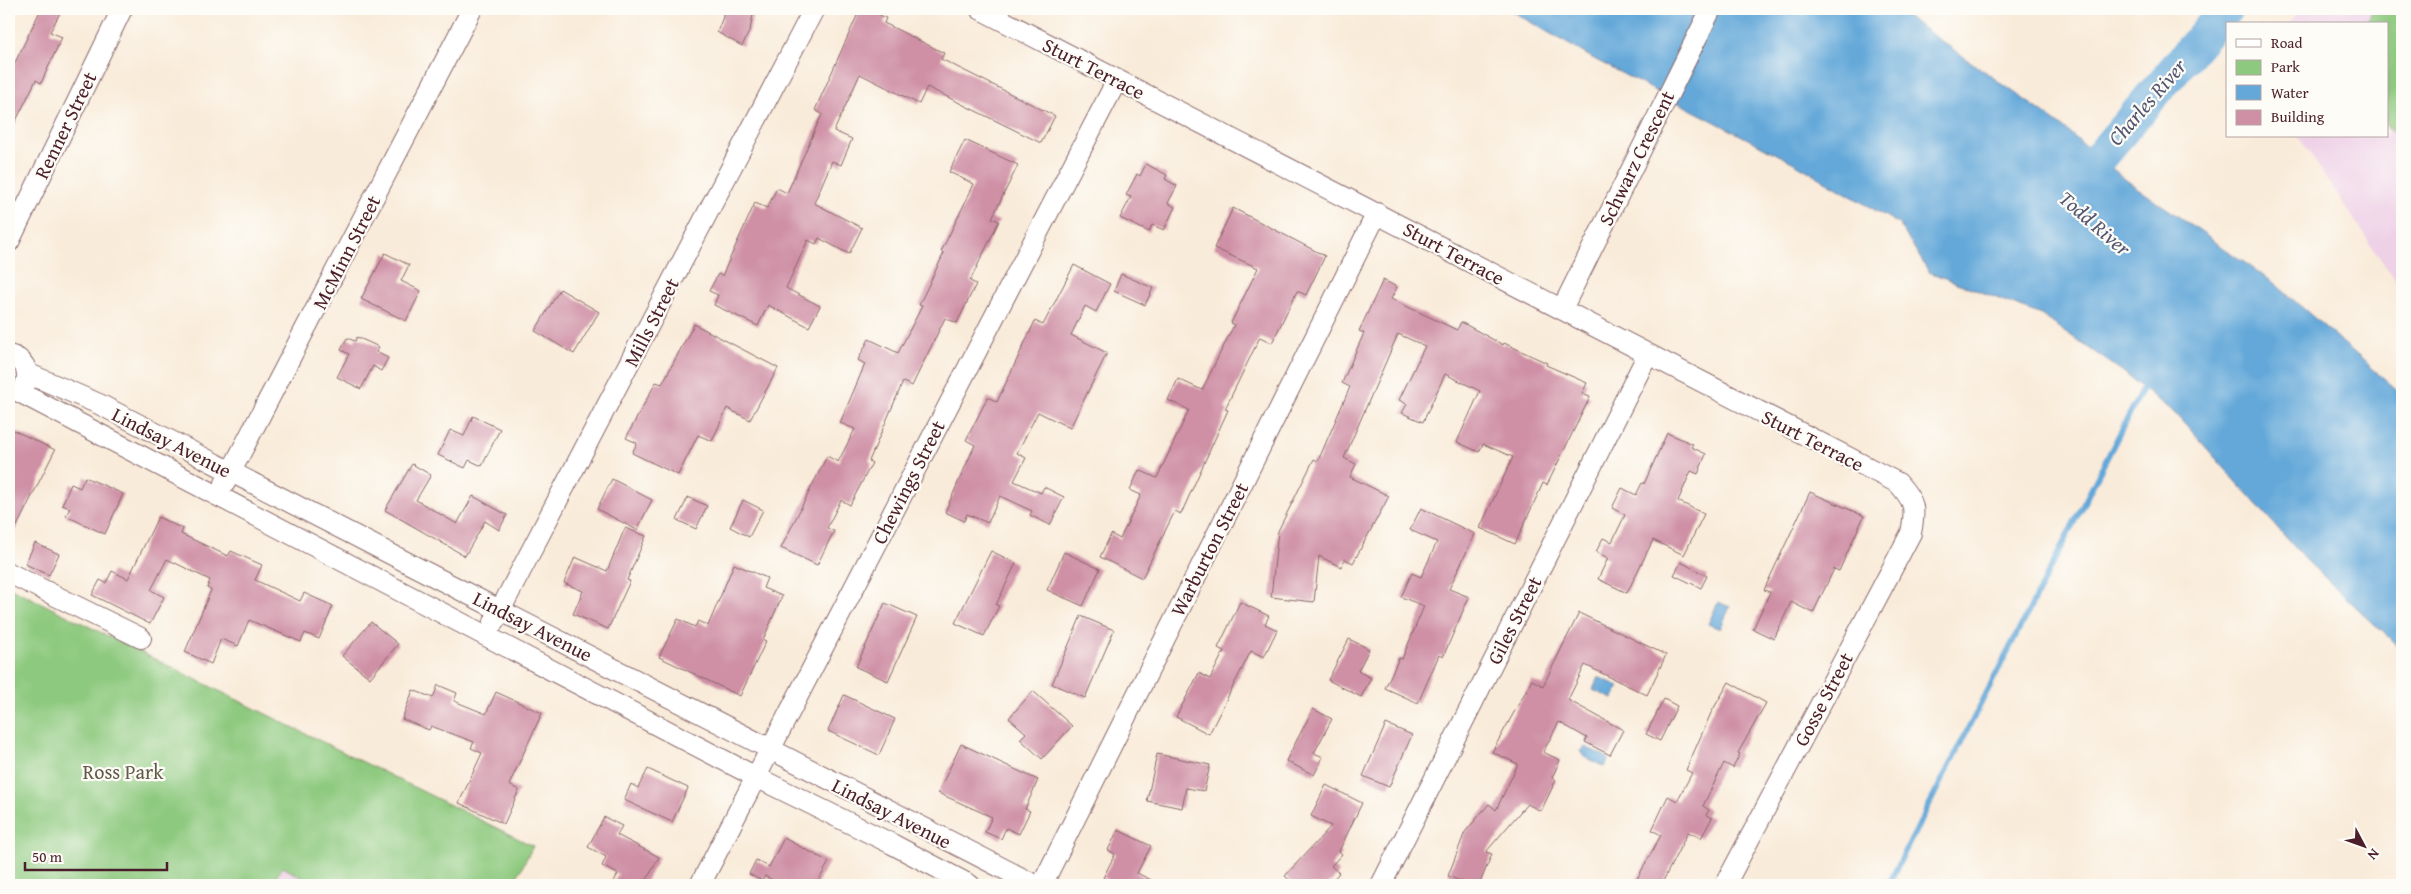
<svg xmlns="http://www.w3.org/2000/svg" width="2411" height="894" viewBox="0 0 2411 894" font-family="'Gentium Book Plus',serif">
  <style>
    .built { fill: #eed0e7 }
    .green { fill: #8dc97e; stroke: #6c7454 }
    .water { fill: #63a8d9; stroke: #566482 }
    .lines { fill: none; stroke-linecap: round; stroke-linejoin: round }
    .stream { stroke: #63a8d9; stroke-width: 5.5 }
    .river { stroke: #63a8d9; stroke-width: 34 }
    .building { fill: #cf90a6 }
    .minor-casing { stroke: #876668; stroke-width: 22 }
    .minor { stroke: #fff; stroke-width: 20 }
    .labels { text-anchor: middle; dominant-baseline: central; stroke-width: 4.5; stroke-linejoin: round; paint-order: stroke }
    .street-label { font-size: 20px; fill: #4a1f2b; stroke: #fdfcf7 }
    .park-label { font-size: 20px; fill: #615a48; stroke: #fdfcf7 }
    .water-label { font-size: 21px; font-style: italic; fill: #545671; stroke: #fdfcf7 }
  </style>
  <rect width="100%" height="100%" fill="#fdfcf7"/>
  <filter id="ink" filterUnits="userSpaceOnUse"><feTurbulence type="fractalNoise" baseFrequency=".02" numOctaves="2"/><feDisplacementMap in="SourceGraphic" scale="10" xChannelSelector="R" yChannelSelector="G"/><feConvolveMatrix kernelMatrix="1 2 1 2 8 2 1 2 1" color-interpolation-filters="sRGB"/></filter>
  <filter id="wash" filterUnits="userSpaceOnUse"><feTurbulence type="fractalNoise" baseFrequency=".0096" numOctaves="4" result="noise"/><feDisplacementMap in="SourceGraphic" scale="20" xChannelSelector="R" yChannelSelector="G"/><feGaussianBlur stdDeviation="1.12" result="paint"/><feColorMatrix in="noise" values="0 0 0 0 0 0 0 0 0 0 0 0 0 0 0 0 0 1.4 0 .05"/><feComposite in="paint" operator="in"/></filter>
  <g filter="url(#wash)">
    <rect width="100%" height="100%" fill="#f9ebd9"/>
    <path class="built" d="M2301,9h101v278l-16,-20 -88,-131h89v-112h-99z
      M283,867l32,18h-45z"/>
    <path class="green" d="M2374,9h28v130l-15,-12v-103h-22z
      M9,587l524,259 -20,39h-198l-32,-18 -13,18h-261z"/>
    <path class="water" d="M1508,9h388l163,115 67,56 148,103 128,111v256l-96,-90 -127,-143 -57,-46 -81,-56 -112,-43 -30,-48 -103,-60 -202,-105z
      M1718,602l12,5 -10,22 -12,-5z
      M1598,677l21,9 -6,13 -20,-9z
      M1585,747l20,9 3,4 -3,7 -21,-10 -4,-6z"/>
    <g class="lines">
      <path class="stream" d="M1888,885l258,-503"/>
      <path class="river" d="M2069,193l157,-184"/>
    </g>
    <g id="blocks">
      <path class="building" d="M41,9h21l-12,23 12,5 -21,46 -5,-3 -27,55v-60z
        M723,9h31l-4,21 -8,16 -25,-14 6,-15z
        M860,9h7l19,9 -2,5 60,30 -3,6 114,57 -14,27 -114,-56 -8,17 -59,-30 -26,57 18,8 -11,26 -9,-4 -18,42 48,25 -13,26 -30,-16 -3,6 -8,-4 -22,48 34,18 -11,21 -41,-22 -10,21 -44,-21 4,-10 -9,-4 9,-17 4,2 33,-73 12,5 10,-20 10,5 35,-79 -7,-4z
        M965,140l53,25 -26,53 7,3 -29,60 6,3 -19,39 -12,-5 -33,68 -9,-4 -34,79 3,2 -22,42 -9,-5 -14,28 7,3 -17,34 -36,-17 46,-92 11,6 17,-33 -15,-6 25,-59 -7,-4 11,-21 29,14 24,-47 -3,-1 25,-52 -3,-1 33,-68 -25,-12z
        M1146,164l21,11 -2,4 12,7 -9,17 7,4 -11,23 -12,-5 -3,7 -29,-14 11,-21 -5,-2 11,-21 3,2z
        M1233,208l92,48 -19,39 -9,-4 -25,52 -12,-6 -35,72 3,1 -47,104 -6,-3 -33,67 -42,-21 11,-23 9,5 21,-44 -11,-5 9,-20 18,8 32,-68 -21,-10 10,-21 24,11 32,-65 -3,-2 27,-55 -44,-20z
        M385,253l24,12 -8,16 20,10 -15,30 -45,-22z
        M1074,265l36,19 -14,28 -11,-6 -14,29 36,18 -37,75 -32,-16 -21,41 9,5 -12,23 27,12 3,-6 20,10 -14,28 -20,-10 2,-4 -32,-15 -12,27 -21,-9 -3,7 -19,-9 30,-67 -9,-5 22,-43 9,5 38,-81 8,4z
        M1121,274l32,14 -8,17 -31,-14z
        M1383,280l14,7 -6,12 66,31 4,-8 42,23 1,-2 43,20 -1,2 41,18 -5,11 8,3 -43,88 -4,-2 -28,61 -35,-16 33,-71 -30,-13 -4,8 -22,-10 23,-51 -35,-17 -22,48 -21,-9 5,-9 -8,-4 26,-54 -27,-12 -54,124 12,6 -6,13 39,19 -36,67 -8,-4 -4,8 -22,-11 -5,46 -43,-5 7,-66 36,-72 4,2 32,-74 -8,-4 22,-50 -5,-2z
        M560,289l39,23 -25,42 -39,-23z
        M694,324l84,44 -28,52 -23,-12 -15,33 -14,-6 -20,40 -46,-22 5,-10 -11,-5 30,-56 6,2z
        M357,337l22,10 -3,5 12,6 -7,13 -8,-5 -12,23 -24,-12 12,-23 -8,-4 6,-12 8,3z
        M473,416l27,13 -18,37 -13,-6 -4,8 -27,-13 12,-25 14,6z
        M9,428l46,22 -46,92z
        M1667,433l26,11 -2,3 15,7 -8,20 -7,-3 -13,30 26,13 -20,41 -31,-15 -26,53 -29,-14 10,-21 -12,-6 7,-14 9,4 13,-27 -13,-7 10,-20 14,7 6,-12 2,1z
        M412,464l19,11 -15,25 41,24 16,-28 34,19 -8,15 -14,-9 -20,35 -80,-46z
        M85,477l38,17 -18,40 -39,-18 4,-8 -8,-3 9,-21 9,4z
        M612,479l40,21 -15,30 -40,-21z
        M1810,492l54,24 -25,55 -5,-2 -21,44 -22,-11 -17,37 -21,-10 17,-37 -6,-2z
        M688,497l19,9 -11,23 -19,-9z
        M743,500l20,10 -14,27 -19,-10z
        M1421,508l54,26 -26,55 20,8 -26,60 -4,-2 -21,48 -33,-15 14,-30 3,1 22,-53 -23,-9 11,-24 9,4 16,-35 -27,-12z
        M158,517l25,12 -2,5 34,16 13,6 3,-5 31,14 -7,15 45,21 4,-8 29,13 -14,33 -14,-6 -4,9 -52,-22 -11,26 -17,-7 -10,25 -26,-12 26,-62 -4,-2 3,-8 -43,-21 -16,31 13,7 -14,27 -58,-29 8,-15 6,3 6,-12 16,8z
        M625,528l21,8 -19,44 3,1 -22,48 -35,-15 10,-23 -19,-8 11,-26 32,14z
        M35,543l24,11 -10,21 -24,-11z
        M991,551l25,12 -20,42 3,1 -15,30 -29,-13z
        M1064,552l36,17 -17,37 -36,-16z
        M1681,562l26,14 -6,12 -27,-13z
        M734,564l33,14 -4,10 19,8 -19,44 3,1 -26,55 -81,-39 19,-38 17,8 3,-6 10,5z
        M1240,602l29,14 -4,8 12,6 -13,27 -13,-6 -42,83 -33,-17 23,-44 11,6 14,-28 -6,-3z
        M885,603l32,14 -29,64 -32,-14z
        M1579,613l87,42 -19,40 -62,-30 -17,35 55,30 -13,25 -25,-13 2,-4 -28,-16 -16,30 17,8 -8,18 4,2 -15,31 -14,-7 -41,48 6,2 -13,31h-8l-23,-9 17,-44 24,-28 7,6 22,-46 -26,-12 40,-72 11,6z
        M1081,616l33,14 -29,68 -33,-14z
        M371,622l27,22 -28,34 -28,-22z
        M1349,639l20,10 -11,22 13,7 -10,19 -33,-17z
        M1729,682l37,21 -28,50 2,1 -7,14 -9,-5 -21,43 6,4 -3,5 6,3 -11,20 -13,-6 -27,53h-12l-12,-6 24,-44 -9,-5 16,-34 9,5 15,-28 -6,-3 25,-57z
        M438,685l19,8 -3,8 32,13 10,-22 46,21 -33,72 10,5 -15,34 -45,-21 23,-50 -11,-5 3,-6 -43,-16 -2,4 -27,-11 11,-29 20,8z
        M1033,691l39,35 -30,33 -22,-20 6,-6 -17,-15z
        M844,695l51,24 -16,36 -51,-24z
        M1664,699l13,7 -17,35 -14,-7z
        M1313,709l19,10 -18,34 9,4 -9,18 -28,-14z
        M1386,724l26,11 -23,52 -26,-11z
        M961,744l77,36 -13,29 5,2 -11,23 -13,-6 -5,11 -16,-7 7,-15 -54,-24z
        M1157,754l53,11 -6,26 -18,-3 -4,20 -35,-7z
        M648,769l40,19 -16,34 -48,-22 7,-16 7,4z
        M1326,785l36,18 -23,48 3,3 -11,12 8,7 -11,12h-33l-10,-9 46,-50 -20,-10z
        M604,817l18,9 -5,9 42,22 -15,28h-32l6,-11 -16,-8 4,-9 -18,-10z
        M1118,830l33,16 -14,27 24,12h-45l-13,-7 12,-24 -7,-4z
        M784,838l45,24 -13,23h-34l-17,-9 -3,5 -13,-7 7,-14 13,7z"/>
    </g>
  </g>
  <g filter="url(#ink)">
    <use href="#blocks" fill-opacity="0" stroke="#876668" stroke-width="1"/>
    <g class="lines">
      <defs>
        <path id="minor" d="M980,9l918,474c17,19 18,25 13,50l-186,352
          M9,242l113,-233
          M1562,309l149,-300
          M9,355c14,3 22,16 16,30
          M27,373l72,31c312,160 624,322 936,481
          M19,392l737,385 136,67 78,41
          M225,483l247,-474
          M9,573l132,65
          M494,622l320,-613
          M700,885l417,-805
          M1042,885l335,-672
          M1381,885l267,-531"/>
      </defs>
      <use href="#minor" class="minor-casing"/>
      <use href="#minor" class="minor"/>
    </g>
  </g>
  <g class="labels">
    <g class="street-label">
      <text transform="translate(1094 68) rotate(27)">Sturt Terrace</text>
      <text transform="translate(65 125) rotate(-64)">Renner Street</text>
      <text transform="translate(1636 158) rotate(-64)">Schwarz Crescent</text>
      <text transform="translate(346 252) rotate(-63)">McMinn Street</text>
      <text transform="translate(1454 253) rotate(28)">Sturt Terrace</text>
      <text transform="translate(651 322) rotate(-63)">Mills Street</text>
      <text transform="translate(1813 440) rotate(27)">Sturt Terrace</text>
      <text transform="translate(172 442) rotate(27)">Lindsay Avenue</text>
      <text transform="translate(908 482) rotate(-63)">Chewings Street</text>
      <text transform="translate(1209 549) rotate(-63)">Warburton Street</text>
      <text transform="translate(1514 620) rotate(-63)">Giles Street</text>
      <text transform="translate(533 626) rotate(27)">Lindsay Avenue</text>
      <text transform="translate(1823 699) rotate(-62)">Gosse Street</text>
      <text transform="translate(892 813) rotate(27)">Lindsay Avenue</text>
    </g>
    <g class="park-label">
      <text x="123" y="771">Ross Park</text>
    </g>
    <g class="water-label">
      <text transform="translate(2147 102) rotate(-49)">Charles River</text>
      <text transform="translate(2095 223) rotate(41)">Todd River</text>
    </g>
  </g>
  <rect width="2411" height="894" fill="none" stroke="#fdfcf7" stroke-width="30"/>
  <rect x="2226" y="22" width="162" height="115" fill="#fdfcf7" stroke="#b5a4a5"/>
  <rect x="2236" y="39" width="25" height="8" fill="#ffffff" stroke="#b5a4a5"/>
  <text x="2271" y="48" font-size="15" fill="#4a1f2b">Road</text>
  <rect x="2236" y="60" width="25" height="15" fill="#8dc97e" stroke="#b5a4a5"/>
  <text x="2271" y="72" font-size="15" fill="#4a1f2b">Park</text>
  <rect x="2236" y="85" width="25" height="15" fill="#63a8d9" stroke="#b5a4a5"/>
  <text x="2271" y="98" font-size="15" fill="#4a1f2b">Water</text>
  <rect x="2236" y="110" width="25" height="15" fill="#cf90a6" stroke="#b5a4a5"/>
  <text x="2271" y="122" font-size="15" fill="#4a1f2b">Building</text>
  <g transform="translate(2364 846) rotate(131)" stroke="#fdfcf7" stroke-width="4" paint-order="stroke">
  <path d="M0-4L9 19L0 12L-9 19Z" fill="#4a1f2b"/>
  <text y="-8" font-size="14" font-weight="bold" text-anchor="middle" fill="#4a1f2b">N</text>
  </g>
  <path d="M25 862v8h142v-8" fill="none" stroke="#4a1f2b" stroke-width="2.5"/>
  <text x="32" y="862" font-size="15" fill="#4a1f2b" stroke="#fdfcf7" stroke-width="4" paint-order="stroke">50 m</text>
</svg>
